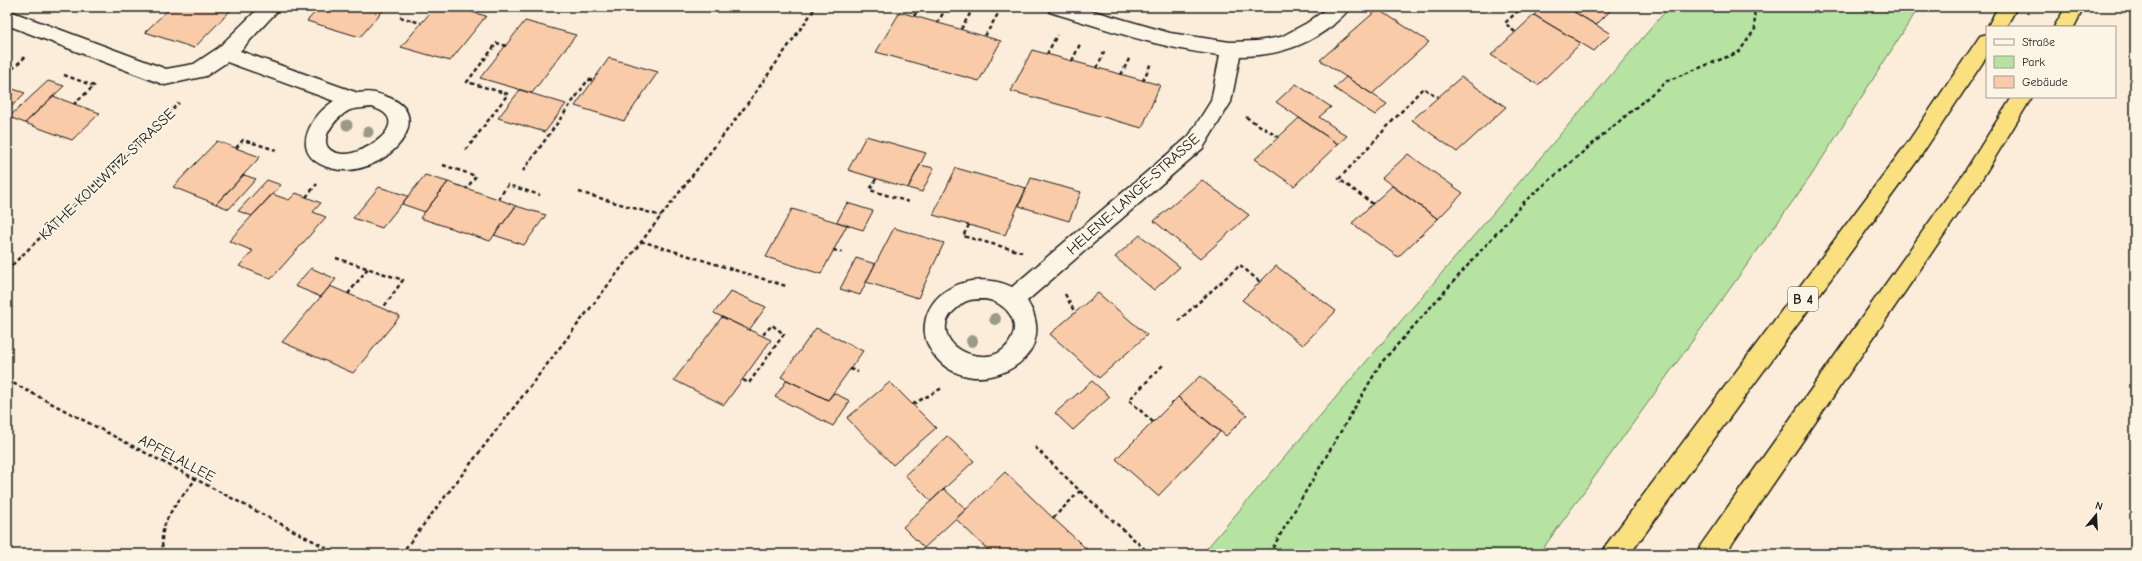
<svg xmlns="http://www.w3.org/2000/svg" width="2142" height="561" viewBox="0 0 2142 561" font-family="'Comic Neue',sans-serif">
  <style>
    .green { fill: #b6e3a1; stroke: #69805e }
    .building { fill: #f9cba8; stroke: #1c1c1c }
    .lines { fill: none; stroke-linecap: round; stroke-linejoin: round }
    .street-casing { stroke: #1c1c1c; stroke-width: 3 }
    .highway-casing { stroke: #1c1c1c; stroke-width: 3 }
    .path { stroke: #1c1c1c; stroke-width: 2.5; stroke-dasharray: 4 3; stroke-linecap: butt }
    .street { fill: #fcf5e5; fill-rule: evenodd }
    .highway { fill: #fbe080; fill-rule: evenodd }
    .tree { fill: #9a9b87 }
    .labels { text-anchor: middle; dominant-baseline: central; stroke-width: 3.5; stroke-linejoin: round; paint-order: stroke }
    .shield { fill: #fcf5e5; stroke: #5f5d58; stroke-width: 1 }
    .shield-label { font-size: 14px; font-weight: bold; fill: #1c1c1c }
    .street-label { font-size: 15px; fill: #1c1c1c; stroke: #fcf5e5 }
  </style>
  <rect width="100%" height="100%" fill="#fbedd9"/>
  <filter id="ink" filterUnits="userSpaceOnUse"><feTurbulence type="fractalNoise" baseFrequency=".025" numOctaves="2"/><feDisplacementMap in="SourceGraphic" scale="8" xChannelSelector="R" yChannelSelector="G"/><feConvolveMatrix kernelMatrix="1 2 1 2 8 2 1 2 1" color-interpolation-filters="sRGB"/></filter>
  <g filter="url(#ink)">
    <path class="green" d="M1669,7h250l-108,169 -272,378h-337z"/>
    <path class="building" d="M171,7h63l-40,41 -49,-16z
      M320,7h66l-26,30 -53,-16z
      M435,7h18l33,9 -36,45 -49,-14z
      M1542,7h24l45,27 -17,17 -60,-36z
      M1566,7h45l2,1 -17,17z
      M1378,9l51,33 -57,52 -52,-34z
      M900,12l101,29 -22,40 -103,-29z
      M1534,15l47,28 -43,42 -47,-30z
      M525,21l51,14 -44,58 -52,-15z
      M1032,50l128,35 -18,43 -131,-37z
      M609,58l49,14 -34,49 -49,-15z
      M1346,77l26,17 15,10 -12,11 -41,-27z
      M1461,77l45,30 -49,45 -45,-32z
      M48,81l16,5 -39,37 -16,-6z
      M1296,84l35,23 -12,10 28,19 -9,8 -62,-42z
      M7,87l18,6 -18,18z
      M520,90l46,14 -21,28 -47,-14z
      M53,96l21,8 26,9 -28,27 -47,-17z
      M1299,118l39,26 -44,42 -39,-27z
      M866,136l60,17 -18,35 -60,-18z
      M217,141l43,16 -44,47 -43,-17z
      M1408,154l55,39 -25,26 -56,-41z
      M920,165l14,3 -12,24 -14,-4z
      M956,168l70,20 -21,47 -72,-20z
      M244,175l12,4 -27,30 -13,-5z
      M425,175l23,7 -23,30 -23,-8z
      M1031,178l50,14 -12,29 -50,-15z
      M267,180l14,5 -29,31 -14,-5z
      M1202,180l47,35 -49,44 -46,-38z
      M448,182l50,17 18,7 -26,35 -70,-23z
      M1392,186l46,33 -40,38 -46,-34z
      M379,187l29,9 -26,32 -29,-10z
      M296,193l25,10 -8,9 13,5 -55,62 -32,-13 14,-15 -24,-10 43,-47 17,6z
      M847,203l26,8 -10,19 -26,-8z
      M516,206l30,9 -22,30 -30,-10z
      M792,209l55,16 -26,49 -55,-17z
      M894,228l50,15 -26,55 -52,-16z
      M1140,235l40,32 -26,23 -39,-33z
      M856,258l19,6 -15,31 -20,-6z
      M1276,266l60,45 -33,34 -61,-45z
      M311,268l25,11 -15,18 -26,-11z
      M330,286l70,30 -47,57 -71,-31z
      M731,291l35,16 -17,23 -35,-17z
      M1098,293l49,42 -48,43 -49,-44z
      M722,317l49,23 -47,65 -50,-25z
      M816,328l47,23 -35,49 -47,-23z
      M1200,376l47,39 -21,21 -48,-39z
      M787,380l41,20 6,-7 16,8 -17,25 -58,-29z
      M1092,381l18,16 -37,33 -18,-17z
      M890,382l46,46 -43,37 -46,-47z
      M1178,397l42,35 -62,64 -42,-37z
      M947,436l27,25 -43,40 -26,-26z
      M1005,472l48,46 39,36h-100l-36,-35z
      M944,489l22,20 -42,39 -21,-21z"/>
    <g class="lines">
      <defs>
        <path id="street" d="M260,7h21l-41,44 118,42c12,-2 20,0 32,5 53,22 -18,93 -70,66 -30,-16 -6,-51 14,-63l-107,-39 -21,14 -41,9 -158,-60v-15l159,59 28,-5 24,-16zM372,107c3,1 8,3 11,5 23,16 -22,44 -41,42 -32,-4 -9,-36 8,-44 7,-2 15,-2 22,-3z
          M1048,7h32l90,26 60,9 27,-1 24,-4 26,-14 22,-16h21c-4,7 -11,12 -17,18 -28,22 -58,31 -93,31l-9,46 -28,46 -176,153c40,62 -60,106 -95,51 -7,-10 -9,-22 -6,-34 10,-36 56,-46 86,-31l177,-151 22,-35 9,-46c-58,-6 -114,-26 -170,-43zM985,299c20,3 38,23 24,44 -7,10 -16,14 -28,13 -28,-1 -49,-28 -24,-48 3,-2 6,-6 10,-7 5,-2 12,-2 18,-2z"/>
        <path id="highway" d="M1998,7h19l-11,20 -19,1z
          M2066,7h18l-10,20h-20z
          M1987,34v22l-65,98 -292,400h-28l4,-9 302,-403 72,-106z
          M2012,97h20l-54,88 -253,369h-28l4,-9 263,-372z"/>
      </defs>
      <use href="#street" class="street-casing"/>
      <use href="#highway" class="highway-casing"/>
      <path class="path" d="M106,7l4,1
        M914,16l6,-9
        M400,17l21,6
        M937,23l10,-16
        M961,29l13,-22
        M1515,32l-10,-9 17,-16
        M985,36l17,-29
        M1047,54l10,-19
        M1072,61l9,-19
        M1097,68l8,-18
        M7,74l20,-19
        M64,75l30,11 -20,18
        M1121,75l9,-18
        M1143,81l8,-18
        M1246,117l32,20
        M236,148l7,-8 33,10
        M466,150l42,-56 -41,-12 30,-39 9,3
        M443,165l33,11 -10,13
        M523,171l65,-91h5
        M876,179l-6,11 39,12
        M579,192l82,24
        M306,197l11,-13
        M498,199l10,-14 32,10
        M1373,204l-34,-25 84,-91 15,9
        M969,225l-6,11 59,16
        M641,241l145,45
        M833,250l9,2
        M336,258l67,22 -20,28
        M7,270l172,-167
        M348,294l20,-26
        M1065,294l10,19
        M1178,321l62,-56 20,17
        M850,369l8,3
        M7,380l331,174
        M743,380l6,3 35,-49 -12,-9 -10,11
        M913,404l29,-16
        M1153,422l-24,-22 34,-35
        M1035,447l45,44 68,61 7,2
        M1053,518l27,-27
        M164,554c-9,-30 14,-52 31,-74
        M401,554l344,-447 71,-100
        M1269,554l112,-191 144,-162 142,-120 72,-29 16,-23 -1,-22"/>
      <use href="#street" class="street"/>
      <use href="#highway" class="highway"/>
    </g>
    <g class="tree">
      <circle cx="347" cy="125" r="5.5"/>
      <circle cx="368" cy="132" r="5.5"/>
      <circle cx="995" cy="319" r="6"/>
      <circle cx="972" cy="341" r="6"/>
    </g>
  </g>
  <g class="labels">
    <rect class="shield" x="1788" y="287" width="30" height="24" rx="3"/>
    <g class="shield-label">
      <text x="1803" y="299">B 4</text>
    </g>
    <g class="street-label">
      <text transform="translate(107 174) rotate(-44)">KÄTHE-KOLLWITZ-STRASSE</text>
      <text transform="translate(1133 194) rotate(-42)">HELENE-LANGE-STRASSE</text>
      <text transform="translate(177 458) rotate(28)">APFELALLEE</text>
    </g>
  </g>
  <rect width="2142" height="561" fill="none" stroke="#fcf5e5" stroke-width="24"/>
  <rect x="12" y="12" width="2118" height="537" fill="none" stroke="#1c1c1c" stroke-width="1.5" filter="url(#ink)"/>
  <rect x="1986" y="26" width="130" height="72" fill="#fcf5e5" stroke="#a29e95"/>
  <rect x="1994" y="39" width="20" height="6" fill="#fcf5e5" stroke="#a29e95"/>
  <text x="2022" y="46" font-size="12" fill="#1c1c1c">Straße</text>
  <rect x="1994" y="56" width="20" height="12" fill="#b6e3a1" stroke="#a29e95"/>
  <text x="2022" y="66" font-size="12" fill="#1c1c1c">Park</text>
  <rect x="1994" y="76" width="20" height="12" fill="#f9cba8" stroke="#a29e95"/>
  <text x="2022" y="86" font-size="12" fill="#1c1c1c">Gebäude</text>
  <g transform="translate(2096 515) rotate(18)" stroke="#fcf5e5" stroke-width="3" paint-order="stroke">
  <path d="M0-3L7 15L0 10L-7 15Z" fill="#1c1c1c"/>
  <text y="-6" font-size="11" font-weight="bold" text-anchor="middle" fill="#1c1c1c">N</text>
  </g>
</svg>
